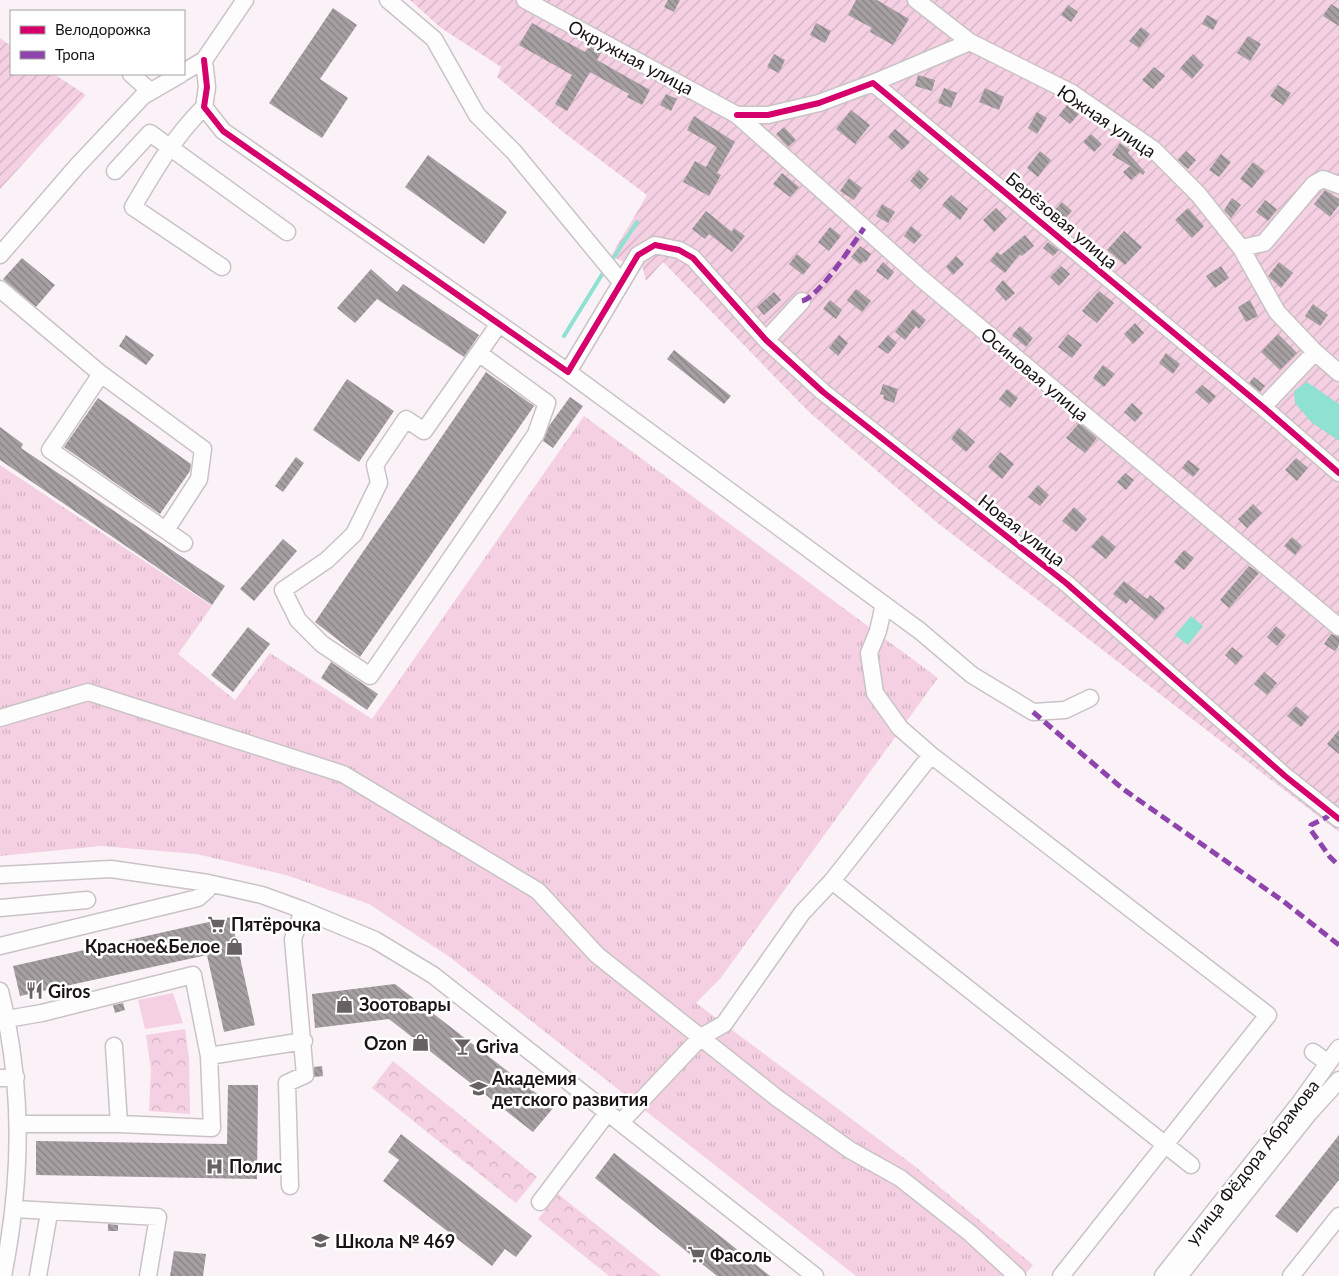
<svg xmlns="http://www.w3.org/2000/svg" width="1339" height="1276" viewBox="0 0 1339 1276" font-family="Lato,sans-serif">
  <style>
    .grass { fill: url(#grass-tufts) }
    .park { fill: url(#park-crowns) }
    .garden { fill: url(#garden-furrows) }
    .pitch { fill: #f4d0e2 }
    .water { fill: #8fe1d1 }
    .lines { fill: none; stroke-linecap: round; stroke-linejoin: round }
    .stream { stroke: #8fe1d1; stroke-width: 4 }
    .building { fill: url(#building-back-hatch) }
    .minor-casing { stroke: #cac3c6; stroke-width: 19 }
    .minor { stroke: #fefdfe; stroke-width: 16 }
    .quiet { stroke: #8e44ad; stroke-width: 5; stroke-dasharray: 10 5; stroke-linecap: butt }
    .cycleway-casing { stroke: #fff; stroke-width: 9 }
    .cycleway { stroke: #d6006c; stroke-width: 6 }
    .labels { text-anchor: middle; dominant-baseline: central; stroke-width: 5; stroke-linejoin: round; paint-order: stroke }
    .street-label { font-size: 18px; fill: #191316; stroke: #fff }
    .poi-label { font-size: 18px; font-weight: bold; fill: #191316; stroke: #fff; text-anchor: start }
  </style>
  <defs>
    <pattern id="grass-tufts" width="24" height="20" patternUnits="userSpaceOnUse" patternTransform="scale(1.25)"><rect width="24" height="20" fill="#f4d0e2"/><path d="M3 7l-1-3M5 7V3M7 7l1-3M15 17l-1-3M17 17v-4M19 17l1-3" fill="none" stroke="#d1b2c1"/></pattern>
    <pattern id="park-crowns" width="20" height="18" patternUnits="userSpaceOnUse" patternTransform="scale(1.25)"><rect width="20" height="18" fill="#f4d0e2"/><path d="M2 6a3 3 0 1 1 6 0M12 15a3 3 0 1 1 6 0" fill="none" stroke="#d1b2c1"/></pattern>
    <pattern id="garden-furrows" width="10" height="10" patternUnits="userSpaceOnUse" patternTransform="scale(1.25)"><rect width="10" height="10" fill="#f4d0e2"/><path d="M-1 1l2-2M0 10L10 0M9 11l2-2" fill="none" stroke="#d1b2c1"/></pattern>
    <pattern id="building-back-hatch" width="6" height="6" patternUnits="userSpaceOnUse" patternTransform="scale(1.25)"><rect width="6" height="6" fill="#a6a0a2"/><path d="M-1 5l2 2M0 0l6 6M5-1l2 2" fill="none" stroke="#868183"/></pattern>
  </defs>
  <rect width="100%" height="100%" fill="#faf2f6"/>
  <path class="grass" d="M584,416l354,262 -218,301 -24,24 216,161 121,101 -9,11h-168l-405,-318 -82,-54 -83,-29 -90,-21 -95,-8 -101,10v-391l212,141 -34,48 57,46 35,-47 102,66z"/>
  <path class="park" d="M185,1029l4,28 1,57 -41,-3 2,-41 -5,-35z
    M393,1061l144,116 -21,26 -144,-115z
    M558,1194l103,82h-52l-71,-57z"/>
  <path class="garden" d="M410,0h929v832l-404,-311 -127,-110 -145,-149 -17,19 -8,-31 -14,12 -13,-6 36,-61 -84,-63 -66,-55 4,-10 -60,-39z
    M0,38l11,8v28h43l32,21 -86,94z"/>
  <path class="pitch" d="M173,993l10,30 -38,6 -7,-29z"/>
  <path class="water" d="M1307,382l32,22v37l-28,-19 -16,-19 -1,-12z
    M1191,616l12,10 -15,19 -13,-10z"/>
  <g class="lines">
    <path class="stream" d="M612,260l25,-38
      M564,336l39,-63"/>
  </g>
  <path class="building" d="M668,0h12l-6,12 -10,-5z
    M856,0h21l32,19 -16,26 -23,-13 2,-4 -24,-13z
    M1331,4l8,5v17l-16,-10z
    M1068,5l10,7 -7,10 -10,-7z
    M333,8l24,17 -37,54 28,19 -26,40 -53,-35z
    M1207,15l11,6 -5,9 -11,-6z
    M532,23l53,29 4,-6 12,7 -4,7 53,30 -8,15 -15,-8 2,-3 -39,-22 -23,39 -12,-7 17,-29 -53,-30z
    M816,23l15,8 -6,12 -15,-8z
    M1141,27l9,7 -11,14 -10,-7z
    M1248,36l13,8 -11,17 -13,-8z
    M774,54l11,6 -6,13 -12,-6z
    M1193,54l11,11 -12,14 -12,-11z
    M1154,67l11,9 -12,13 -11,-9z
    M918,75l17,5 -3,11 -17,-5z
    M1278,85l13,8 -8,12 -13,-9z
    M944,88l13,5 -6,15 -13,-5z
    M985,88l19,9 -5,13 -20,-8z
    M666,94l11,5 -6,12 -11,-6z
    M1067,105l12,9 -9,10 -11,-9z
    M851,110l19,15 -15,19 -19,-15z
    M1037,112l10,6 -10,16 -9,-6z
    M694,116l41,26 -18,31 4,2 -12,21 -26,-14 12,-21 11,6 11,-20 -30,-17z
    M784,127l12,13 -8,7 -12,-13z
    M895,129l15,13 -8,8 -14,-13z
    M1091,134l11,10 -8,8 -11,-10z
    M1120,143l10,7 -2,3 17,19 -2,3 -3,-3 -9,8 -8,-8 7,-6 -18,-11z
    M1040,151l11,9 -13,17 -11,-9z
    M1186,151l10,9 -8,9 -10,-9z
    M1221,154l10,8 -12,15 -10,-7z
    M428,155l79,57 -23,32 -79,-57z
    M1253,162l12,9 -13,17 -12,-9z
    M919,170l10,9 -9,11 -10,-9z
    M782,173l17,14 -9,10 -17,-13z
    M849,178l13,10 -8,12 -14,-9z
    M1325,190l14,9v6l-9,12 -16,-13z
    M951,195l17,14 -8,11 -18,-15z
    M1232,198l9,7 -10,13 -7,-8z
    M1265,200l12,9 -9,12 -12,-9z
    M1062,202l10,9 -9,10 -10,-9z
    M882,204l13,8 -7,11 -12,-7z
    M996,208l11,11 -13,13 -11,-12z
    M1188,208l16,18 -12,12 -17,-18z
    M706,211l26,21 2,-4 11,8 -13,16 -23,-18 -4,5 -13,-10z
    M911,226l11,9 -8,9 -10,-8z
    M830,227l11,9 -12,15 -11,-9z
    M1124,231l18,16 -17,18 -18,-15z
    M1025,235l9,11 -12,10 -2,-2 -15,19 -15,-12 7,-9 4,3z
    M1048,242l11,8 -6,6 -10,-8z
    M860,246l11,8 -5,8 -3,-1 -3,3 -9,-7z
    M797,254l14,11 -8,10 -14,-11z
    M956,256l8,8 -11,11 -7,-8z
    M22,258l33,27 -19,22 -33,-28z
    M883,262l11,10 -6,8 -12,-9z
    M1279,262l14,11 -12,15 -13,-12z
    M1061,266l9,8 -11,12 -9,-9z
    M1221,266l8,12 -14,10 -9,-12z
    M371,269l26,23 6,-8 76,51 -15,22 -87,-58 -22,24 -18,-15z
    M1003,280l12,13 -9,8 -11,-12z
    M856,289l15,12 -9,11 -15,-12z
    M1099,291l15,12 -17,20 -15,-12z
    M774,292l7,8 -17,15 -7,-8z
    M830,300l12,10 -6,9 -13,-10z
    M1250,300l8,16 -12,6 -8,-15z
    M1313,304l15,11 -8,11 -15,-10z
    M913,309l13,11 -7,9 -3,-3 -11,14 -10,-8z
    M1135,323l9,10 -11,11 -9,-10z
    M1020,326l13,12 -7,9 -14,-12z
    M1068,334l14,11 -10,13 -14,-11z
    M1278,334l19,19 -17,17 -19,-18z
    M126,335l28,20 -8,10 -27,-19z
    M839,335l9,8 -10,13 -9,-8z
    M888,335l9,8 -9,11 -10,-7z
    M674,350l57,46 -7,8 -57,-45z
    M1166,353l14,11 -7,10 -14,-11z
    M1103,365l12,9 -11,13 -11,-9z
    M486,372l48,34 -174,251 -45,-35z
    M1254,377l11,9 -5,6 -11,-9z
    M347,379l47,32 -35,51 -46,-32z
    M883,384l15,5 -4,14 -11,-4 1,-4 -4,-1z
    M1202,385l14,11 -7,8 -14,-12z
    M1007,389l11,9 -8,10 -11,-9z
    M570,397l13,9 -30,42 -10,-7 6,-15z
    M98,398l93,66 -1,7 -30,43 -96,-67z
    M1132,403l11,10 -8,9 -11,-10z
    M1079,423l18,15 -12,15 -19,-15z
    M0,427l23,17 -2,4 204,138 -13,19 -212,-145z
    M959,428l16,14 -9,10 -15,-13z
    M1000,452l14,12 -12,15 -14,-12z
    M296,457l8,6 -21,29 -8,-6z
    M1296,458l12,10 -11,13 -12,-11z
    M1188,460l12,9 -7,8 -11,-9z
    M1125,473l9,7 -8,10 -9,-8z
    M1038,485l11,10 -9,11 -12,-9z
    M1253,504l9,9 -15,15 -9,-9z
    M1074,507l13,12 -11,13 -14,-11z
    M1102,535l14,12 -10,12 -15,-12z
    M1292,537l10,9 -7,9 -11,-9z
    M283,539l14,12 -43,50 -14,-12z
    M1184,550l10,8 -10,12 -10,-8z
    M1249,566l10,7 -30,35 -9,-8z
    M1124,581l23,18 3,-4 15,13 -10,12 -25,-21 -4,5 -13,-10z
    M1276,626l10,9 -9,11 -10,-9z
    M248,627l22,17 -37,48 -22,-17z
    M1331,634l8,3v8l-4,6 -11,-7z
    M1232,647l11,9 -7,9 -11,-10z
    M331,662l47,32 -11,16 -46,-32z
    M1264,672l13,11 -10,12 -13,-11z
    M1296,706l13,11 -8,10 -14,-11z
    M1339,730v24l-12,-10z
    M231,917l24,108 -31,7 -17,-77 -187,41 -7,-30z
    M395,984l159,123 -21,25 -144,-113 -74,9 -3,-34z
    M123,1003l2,7 -10,3 -2,-8z
    M322,1066l1,10 -9,1v-10z
    M228,1085h30l-1,94 -221,-4v-34l191,3z
    M401,1134l131,102 -16,21 -11,-8 -13,17 -109,-85 16,-21 -11,-8z
    M1339,1135v45l-42,53 -22,-17z
    M614,1153l115,90 41,33h-53l-122,-98z
    M108,1224l10,1v6h-10z
    M174,1251l32,3 -3,22h-33z"/>
  <g class="lines">
    <defs>
      <path id="minor" d="M388,0l46,39 43,76 37,37 107,130
        M525,0l212,115 186,165 416,347
        M916,0l54,42 102,51 81,56 45,45 43,54 36,64 38,40 24,21
        M204,60l3,27 -3,20 19,24 345,241 352,259 52,44 61,37 32,-2 25,-12
        M184,72l20,-12 41,-60
        M131,74l19,17
        M873,83l97,-41
        M204,107c-30,30 -50,64 -71,100l89,60
        M737,115h31l51,-12 54,-20 390,324 76,66
        M115,171l35,-38 137,99
        M1241,248l23,-5 50,-59 9,-5 16,6
        M0,255l78,-90 65,-69 38,-22
        M0,289l101,85 -51,76 134,93
        M766,340l36,-39
        M480,354l67,49 -11,31 -166,242 -48,-32 -24,-24 -15,-30 44,-30 27,-26 25,-51 -4,-18 31,-46 18,12 75,-107
        M568,372l70,-117 17,-10 24,5 14,8 73,82 57,52 243,191 219,193 54,43
        M101,374l102,75 -4,30 -33,51
        M1263,407l52,-55
        M884,604l-6,27 -9,22 6,40 25,35 31,27 337,260 -207,261
        M0,718l88,-26 255,82 195,117 59,64 180,143 73,52 50,28 70,55 47,43
        M0,875l111,-6 97,14 54,12 41,15
        M832,881l359,284
        M0,908l87,-8
        M0,946l198,-48 9,-8 1,-7
        M0,991c24,96 22,188 3,285
        M7,1019l35,-6 151,-38 16,81 3,72 -93,-4h-100
        M114,1046l5,78
        M1313,1052l15,11
        M209,1056l95,-15
        M0,1078l16,-1
        M621,1122l80,-85 23,-13 78,-111 30,-32 99,-126
        M290,1186l-3,-103 18,-8 -12,-136 10,-29 72,30 58,35 382,301
        M540,1202l68,-90
        M15,1209l143,8 -10,59
        M38,1276l11,-63
        M1163,1276l136,-172 40,-56
        M1179,1276l130,-163 30,-33
        M1291,1276l48,-60"/>
    </defs>
    <use href="#minor" class="minor-casing"/>
    <use href="#minor" class="minor"/>
    <path class="quiet" d="M802,301c17,-4 51,-57 62,-73
      M1033,712l90,77 160,112 56,44
      M1331,813l-4,4 -16,8 -1,4 20,28 9,9"/>
    <defs>
      <path id="cycleway" d="M204,60l3,27 -3,20 19,24 345,241 70,-117 17,-10 24,5 14,8 73,82 57,52 243,191 219,193 54,43
        M737,115h31l51,-12 54,-20 390,324 76,66"/>
    </defs>
    <use href="#cycleway" class="cycleway-casing"/>
    <use href="#cycleway" class="cycleway"/>
  </g>
  <defs>
    <symbol id="supermarket-bare" viewBox="-9 -9 18 18"><path d="M-6-5.5h2.5l.6 2H6L4.5 2H-2.5L-4.4-4H-6ZM-1.5 3.2a1.3 1.3 0 1 0 .1 0ZM3 3.2a1.3 1.3 0 1 0 .1 0Z" fill="#686164" stroke="#fff" stroke-width="2.5" paint-order="stroke"/></symbol>
    <symbol id="shop-bare" viewBox="-9 -9 18 18"><path d="M-5-2.5h2.3a2.7 3.5 0 0 1 5.4 0H5L5.5 6h-11ZM-1.5-2.5h3a1.5 2.3 0 0 0-3 0Z" fill="#686164" stroke="#fff" stroke-width="2.5" paint-order="stroke"/></symbol>
    <symbol id="restaurant-bare" viewBox="-9 -9 18 18"><path d="M-5-6h1v4h1v-4h1v4h1v-4h1v5L-1.5 .5V6h-2V.5L-5-1ZM5-6V6H3V1.5H1.5Q1.5-4 5-6Z" fill="#686164" stroke="#fff" stroke-width="2.5" paint-order="stroke"/></symbol>
    <symbol id="bar-bare" viewBox="-9 -9 18 18"><path d="M-6-5H6L.8 .8V4.5H3.5V6h-7V4.5H-.8V.8Z" fill="#686164" stroke="#fff" stroke-width="2.5" paint-order="stroke"/></symbol>
    <symbol id="school-bare" viewBox="-9 -9 18 18"><path d="M0-5L7-2L0 1L-7-2ZM-4 1L0 2.5L4 1V4Q0 6-4 4Z" fill="#686164" stroke="#fff" stroke-width="2.5" paint-order="stroke"/></symbol>
    <symbol id="hospital-bare" viewBox="-9 -9 18 18"><path d="M-5-5h3v3.5h4V-5h3V5h-3V1.5h-4V5h-3Z" fill="#686164" stroke="#fff" stroke-width="2.5" paint-order="stroke"/></symbol>
  </defs>
  <g fill-rule="evenodd">
    <use href="#supermarket-bare" x="204" y="912" width="25" height="25"/>
    <use href="#shop-bare" x="222" y="934" width="25" height="25"/>
    <use href="#restaurant-bare" x="22" y="978" width="25" height="25"/>
    <use href="#shop-bare" x="332" y="992" width="25" height="25"/>
    <use href="#shop-bare" x="408" y="1030" width="25" height="25"/>
    <use href="#bar-bare" x="450" y="1034" width="25" height="25"/>
    <use href="#school-bare" x="466" y="1076" width="25" height="25"/>
    <use href="#hospital-bare" x="202" y="1154" width="25" height="25"/>
    <use href="#school-bare" x="308" y="1228" width="25" height="25"/>
    <use href="#supermarket-bare" x="684" y="1242" width="25" height="25"/>
  </g>
  <g class="labels">
    <g class="street-label">
      <text transform="translate(631 57) rotate(28)">Окружная улица</text>
      <text transform="translate(1107 121) rotate(34)">Южная улица</text>
      <text transform="translate(1062 220) rotate(40)">Берёзовая улица</text>
      <text transform="translate(1035 374) rotate(40)">Осиновая улица</text>
      <text transform="translate(1022 530) rotate(38)">Новая улица</text>
      <text transform="translate(1252 1162) rotate(-52)">улица Фёдора Абрамова</text>
    </g>
    <g class="poi-label">
      <text x="231" y="924">Пятёрочка</text>
      <text x="220" y="946" text-anchor="end">Красное&amp;Белое</text>
      <text x="48" y="991">Giros</text>
      <text x="359" y="1004">Зоотовары</text>
      <text x="407" y="1043" text-anchor="end">Ozon</text>
      <text x="476" y="1046">Griva</text>
      <text x="492" y="1078">Академия<tspan x="492" dy="21">детского развития</tspan></text>
      <text x="229" y="1166">Полис</text>
      <text x="335" y="1241">Школа № 469</text>
      <text x="710" y="1255">Фасоль</text>
    </g>
  </g>
  <rect x="10" y="10" width="175" height="65" fill="#ffffff" stroke="#a3a1a2"/>
  <rect x="20" y="26" width="25" height="8" fill="#d6006c" stroke="#a3a1a2"/>
  <text x="55" y="35" font-size="15" fill="#191316">Велодорожка</text>
  <rect x="20" y="51" width="25" height="8" fill="#8e44ad" stroke="#a3a1a2"/>
  <text x="55" y="60" font-size="15" fill="#191316">Тропа</text>
</svg>
